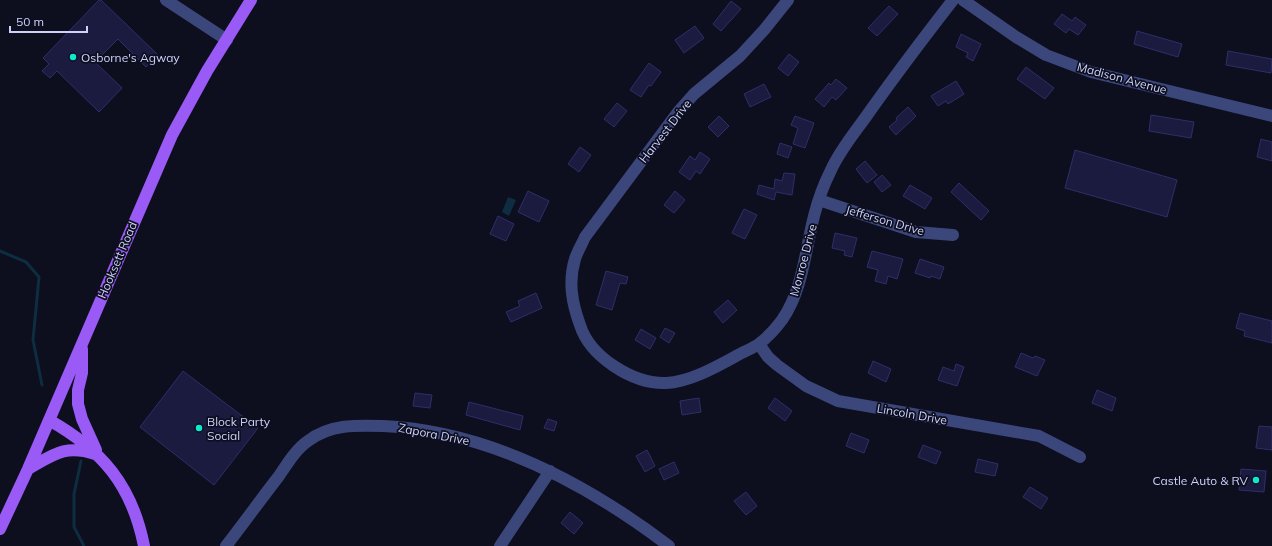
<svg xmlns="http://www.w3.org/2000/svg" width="1272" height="546" viewBox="0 0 1272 546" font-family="Mulish,sans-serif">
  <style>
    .water { fill: #0e2d41 }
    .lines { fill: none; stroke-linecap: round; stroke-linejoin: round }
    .stream { stroke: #0e2d41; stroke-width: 3 }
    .building { fill: #1a1b3e; stroke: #2e2f69 }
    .minor { stroke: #3b477b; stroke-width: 12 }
    .major { stroke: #995af6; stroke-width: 12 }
    .poi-dot { fill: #0ce9ce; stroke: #0d0e1e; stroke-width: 1.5 }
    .labels { text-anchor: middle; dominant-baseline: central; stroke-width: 3.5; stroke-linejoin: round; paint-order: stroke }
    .poi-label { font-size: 12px; fill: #cdd2fc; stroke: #0d0e1e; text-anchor: start }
    .street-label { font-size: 12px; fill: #cdd2fc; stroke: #0d0e1e }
  </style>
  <rect width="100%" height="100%" fill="#0d0e1e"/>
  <path class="water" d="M508,197l8,3 -7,16 -7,-4z"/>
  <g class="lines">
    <path class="stream" d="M0,251l26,11 13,15 -6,63 9,45
      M81,461l-7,33v33l10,19"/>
  </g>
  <path class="building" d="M99,0h2l57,55 -12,12 -28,-28 -23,23 27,26 -23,24 -42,-41 -7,7 -8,-7 7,-7 -6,-6z
    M731,1l10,8 -20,22 -8,-7z
    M889,6l9,8 -21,22 -9,-8z
    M1062,14l10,7 3,-4 11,8 -8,10 -9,-6 -3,4 -12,-9z
    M695,26l9,12 -20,15 -9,-13z
    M1137,31l45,13 -4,13 -44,-13z
    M961,34l20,10 -8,17 -7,-4 2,-4 -12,-6z
    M1228,51l44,8 -1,14 -45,-8z
    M789,54l10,8 -11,14 -10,-8z
    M649,63l12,9 -10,14 -2,-1 -8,12 -11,-7z
    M1026,67l28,21 -9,11 -28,-20z
    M836,79l11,9 -11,12 -4,-3 -8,10 -9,-8 14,-16 2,2z
    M956,81l8,13 -16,10 -2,-3 -8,5 -7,-10z
    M764,84l7,13 -21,10 -6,-13z
    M617,103l10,8 -13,16 -10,-8z
    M908,107l8,9 -20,19 -7,-8 8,-7 -1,-2z
    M1151,115l43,7 -3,16 -42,-7z
    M719,116l10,10 -11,11 -10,-10z
    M795,116l19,7 -9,25 -12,-4 5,-16 -7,-3z
    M1261,139l11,3v19l-15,-4z
    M780,143l12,4 -4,11 -11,-4z
    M580,147l11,8 -12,17 -11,-8z
    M1075,150l102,30 -10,37 -102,-29z
    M700,152l10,7 -10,15 -4,-3 -6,9 -11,-8 11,-16 5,4z
    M865,161l12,14 -10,8 -11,-14z
    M784,173l11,1 -3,21 -16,-3 -2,8 -17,-6 2,-9 15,4 1,-10 7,2z
    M882,175l9,10 -9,7 -8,-10z
    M959,183l30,28 -8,9 -30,-28z
    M910,185l22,13 -7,11 -22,-13z
    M528,191l21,10 -10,21 -21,-10z
    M675,191l10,9 -11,13 -10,-8z
    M744,209l13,6 -12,24 -13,-6z
    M498,216l16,8 -8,17 -16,-7z
    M835,233l22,5 -5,19 -8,-2 1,-4 -13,-3z
    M872,251l31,8 -6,20 -9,-3 -2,8 -11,-3 3,-11 -11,-3z
    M920,259l24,8 -4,12 -9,-3 -1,2 -15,-5z
    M606,271l22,6 -2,7 -6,-1 -8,27 -16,-5z
    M536,293l6,15 -31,14 -5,-10 14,-6 -2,-5z
    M728,300l9,10 -14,13 -9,-11z
    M1240,313l32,8v22l-28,-7 1,-5 -9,-3z
    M665,328l10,5 -6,10 -9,-6z
    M641,329l15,9 -6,11 -15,-9z
    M1021,353l12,5 2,-2 10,4 -8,16 -22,-9z
    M873,361l18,8 -5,13 -18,-9z
    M956,364l8,3 -7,19 -19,-6 5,-13 11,4z
    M183,371l75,57 -44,57 -74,-58z
    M1097,390l19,8 -4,13 -20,-8z
    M415,393l17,2 -2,13 -17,-2z
    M699,398l2,14 -19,3 -2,-14z
    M775,398l17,13 -7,10 -17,-13z
    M469,402l54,14 -3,14 -54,-15z
    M548,419l9,3 -3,9 -10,-3z
    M1259,426l13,1v23l-16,-2z
    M851,433l18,7 -5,13 -18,-7z
    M923,445l18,7 -5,12 -18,-7z
    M647,450l8,16 -10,6 -9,-16z
    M978,459l20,5 -3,12 -20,-4z
    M674,462l5,11 -15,7 -5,-11z
    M1241,469l25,2 -2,21 -25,-2z
    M1030,487l18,11 -7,11 -18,-12z
    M746,492l11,14 -11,9 -12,-14z
    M570,512l13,11 -9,11 -13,-11z"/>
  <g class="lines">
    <path class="minor" d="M166,0l61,40
      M788,0l-24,30 -24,26 -46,38 -16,18 -93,125c-3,7 -8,15 -10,22 -7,23 -3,44 5,66 10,32 53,59 86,58 24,-1 52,-17 72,-28 7,-4 16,-7 22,-12 8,-6 16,-15 22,-23 21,-30 23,-69 32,-104 4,-16 10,-32 17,-46 10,-22 26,-40 39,-59 27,-38 55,-75 83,-111
      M963,0l53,37 30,18 45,17 181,44
      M819,200l97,32 37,3
      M759,344l9,13 9,8 29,21 32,15 201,35 41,21
      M226,546c18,-23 35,-47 53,-70 8,-12 17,-27 29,-35 22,-17 49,-16 75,-15 106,5 203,57 286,120
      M500,546l50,-75"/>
    <path class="major" d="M82,349v24l-4,17v14l4,15 14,31
      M49,420c53,30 83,65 95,126
      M28,469c25,-14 37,-25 67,-15
      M0,529l28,-60 144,-334 35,-64 44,-71"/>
  </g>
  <g class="poi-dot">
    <circle cx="73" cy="57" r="4"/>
    <circle cx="199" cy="428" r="4"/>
    <circle cx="1256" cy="480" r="4"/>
  </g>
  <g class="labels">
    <g class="poi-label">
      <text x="81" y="57">Osborne's Agway</text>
      <text x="207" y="421">Block Party<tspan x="207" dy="14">Social</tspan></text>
      <text x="1248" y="480" text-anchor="end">Castle Auto &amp; RV</text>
    </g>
    <g class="street-label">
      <text transform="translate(1122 78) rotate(15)">Madison Avenue</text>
      <text transform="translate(665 131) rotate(-52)">Harvest Drive</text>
      <text transform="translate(885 220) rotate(16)">Jefferson Drive</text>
      <text transform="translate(117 260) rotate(-67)">Hooksett Road</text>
      <text transform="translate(803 260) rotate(-75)">Monroe Drive</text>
      <text transform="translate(912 414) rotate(10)">Lincoln Drive</text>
      <text transform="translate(434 434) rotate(11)">Zapora Drive</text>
    </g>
  </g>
  <path d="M10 26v6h77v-6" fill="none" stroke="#cdd2fc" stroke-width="2"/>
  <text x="16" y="26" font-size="12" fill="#cdd2fc" stroke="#0d0e1e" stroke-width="3" paint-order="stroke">50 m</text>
</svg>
